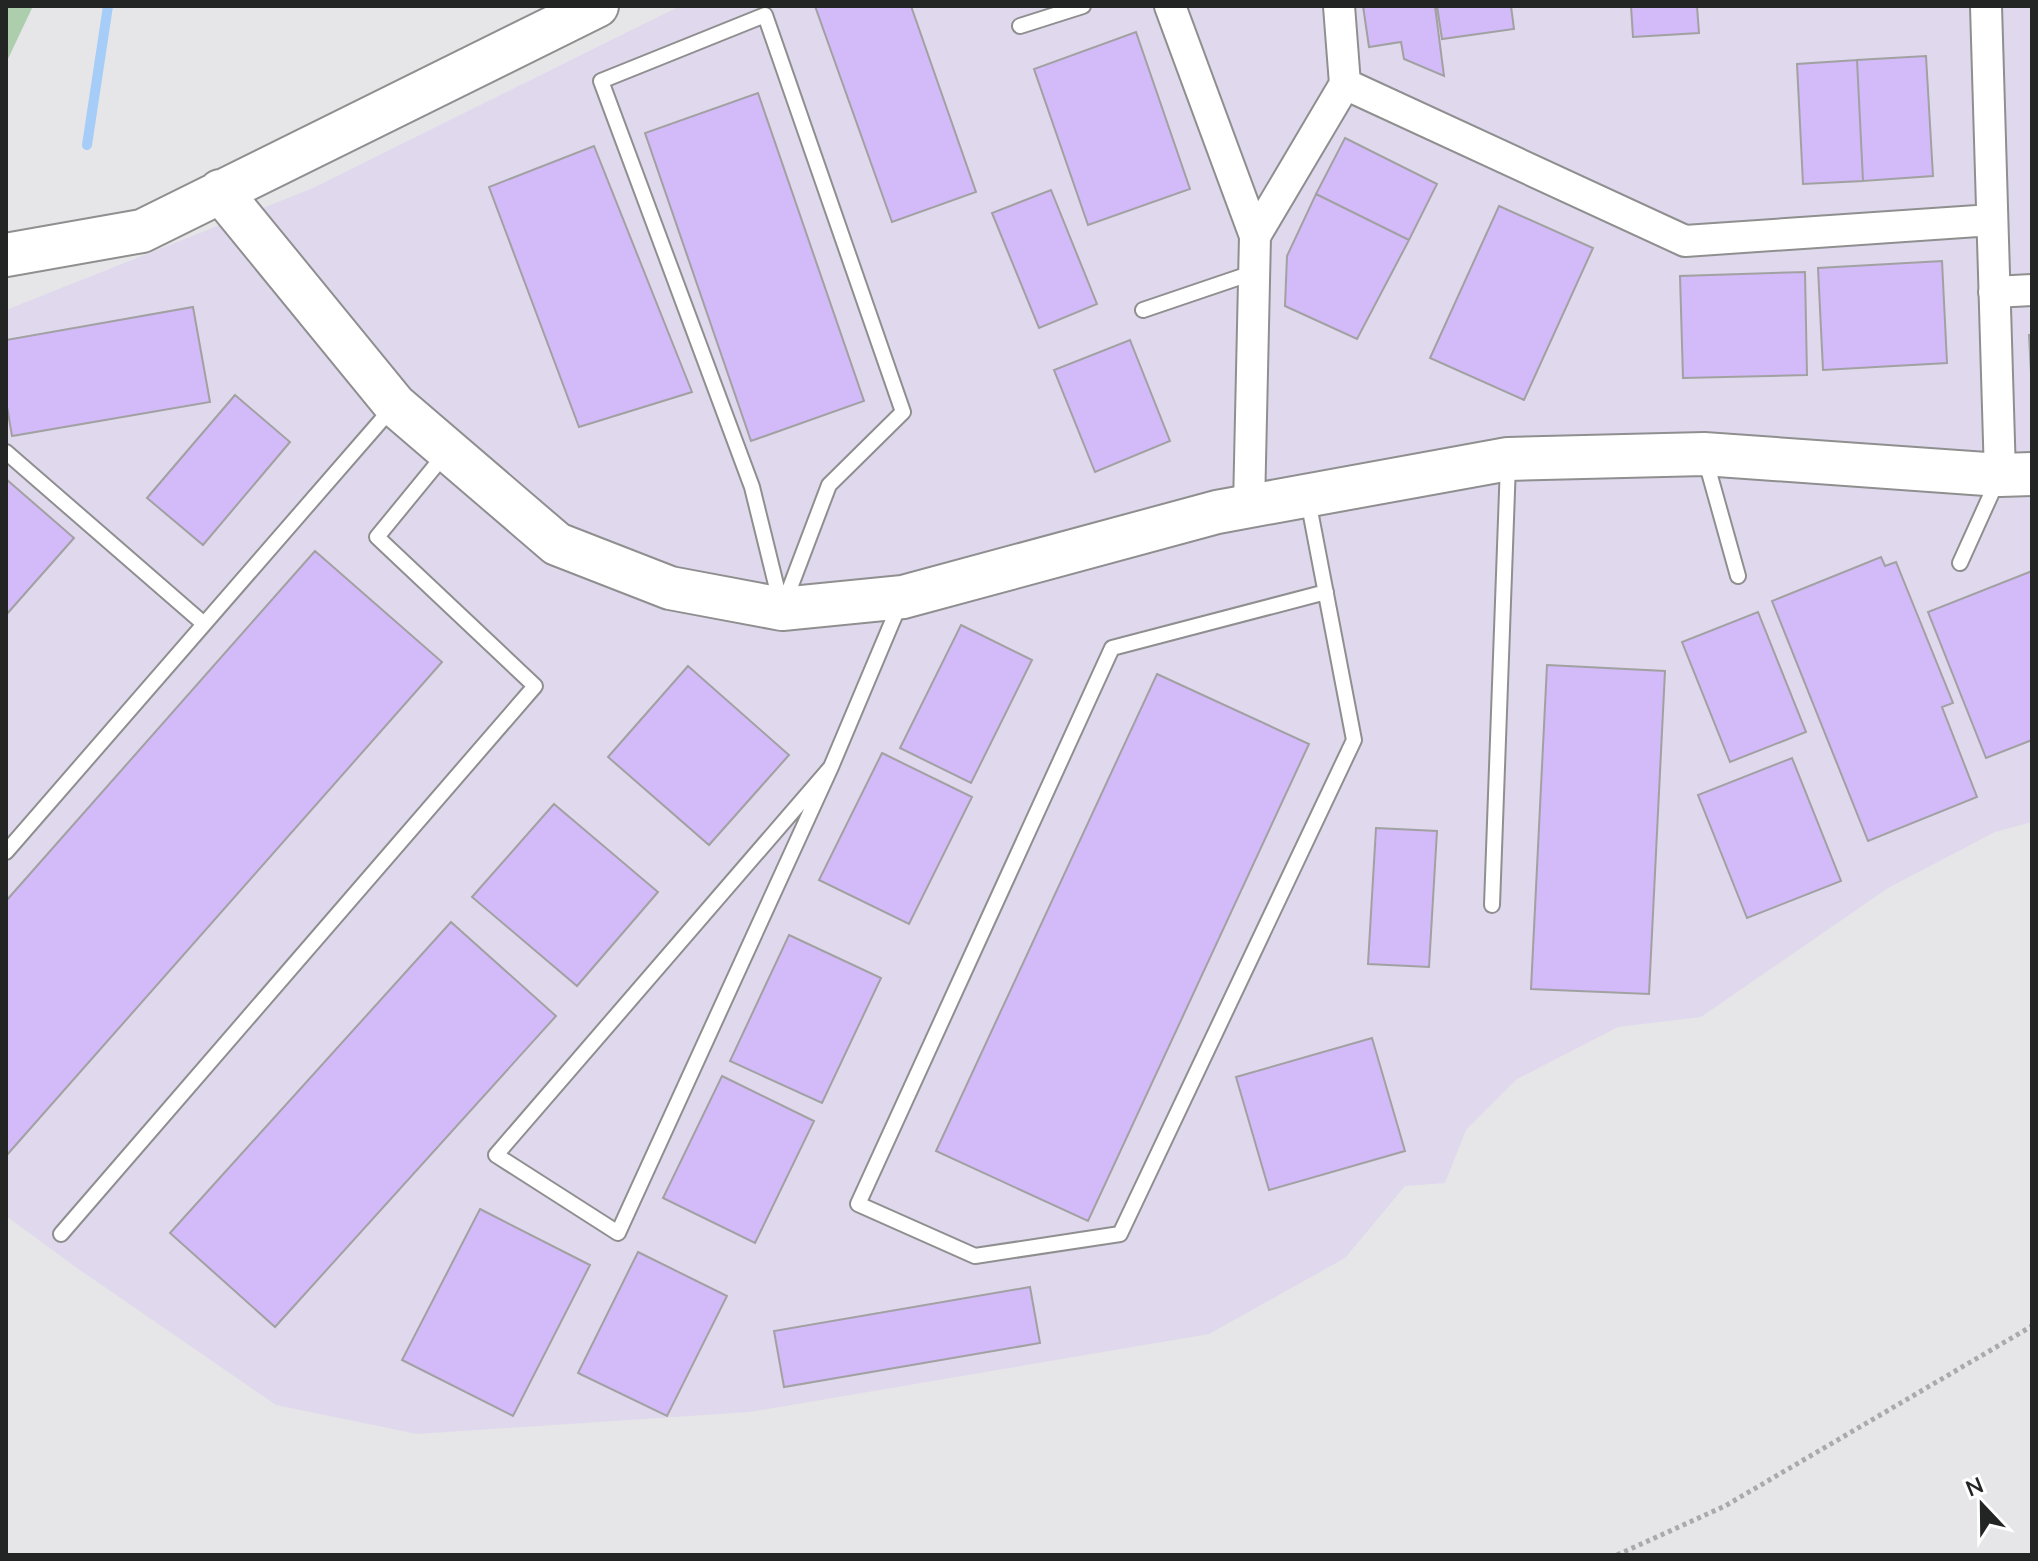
<svg xmlns="http://www.w3.org/2000/svg" width="2038" height="1561" viewBox="0 0 2038 1561" font-family="'Nunito Sans',sans-serif">
  <style>
    .commercial { fill: #e0d8ed }
    .green { fill: #accead }
    .lines { fill: none; stroke-linecap: round; stroke-linejoin: round }
    .stream { stroke: #a6cdf7; stroke-width: 10 }
    .building { fill: #d3baf8; stroke: #a1a1a2; stroke-width: 2 }
    .lane-casing { stroke: #8f8f90; stroke-width: 18 }
    .street-casing { stroke: #8f8f90; stroke-width: 34 }
    .secondary-casing { stroke: #8f8f90; stroke-width: 46 }
    .path { stroke: #aaaaab; stroke-width: 5; stroke-dasharray: 4 4; stroke-linecap: butt }
    .lane { stroke: #fff; stroke-width: 14 }
    .street { stroke: #fff; stroke-width: 30 }
    .secondary { stroke: #fff; stroke-width: 42 }
  </style>
  <rect width="100%" height="100%" fill="#e6e6e8"/>
  <path class="commercial" d="M680,6h1352v816l-37,10 -107,56 -187,129 -83,10 -101,52 -51,51 -21,53 -40,3 -60,72 -136,76 -459,78 -333,22 -141,-29 -199,-137 -71,-52v-906l307,-122z"/>
  <path class="green" d="M6,6h27l-27,57z"/>
  <g class="lines">
    <path class="stream" d="M87,145l21,-139"/>
  </g>
  <path class="building" d="M815,6h96l65,186 -84,30z
    M1363,6h72l9,70 -40,-17 -3,-17 -32,5z
    M1437,6h74l3,23 -72,10z
    M1631,6h66l2,27 -66,4z
    M1136,32l54,157 -102,36 -54,-156z
    M1926,56l7,120 -70,5 -6,-121z
    M1857,60l6,121 -60,3 -6,-120z
    M758,93l106,308 -113,40 -106,-308z
    M1345,138l92,46 -28,56 -93,-46z
    M594,146l98,246 -113,35 -90,-240z
    M1051,190l46,114 -58,24 -47,-115z
    M1316,194l93,46 -52,99 -72,-33 2,-50z
    M1499,206l94,42 -69,152 -94,-42z
    M1942,261l5,102 -124,7 -5,-102z
    M1805,272l2,103 -124,3 -3,-102z
    M193,307l17,95 -198,34 -6,-35v-61z
    M2029,335h3v57z
    M1130,340l40,101 -75,31 -41,-102z
    M235,395l55,47 -87,103 -56,-47z
    M6,479l68,59 -68,77z
    M315,551l127,111 -436,494v-255z
    M1881,557l4,9 11,-4 57,141 -11,4 35,90 -109,44 -96,-240z
    M2032,571v169l-46,18 -58,-146z
    M1758,612l48,120 -76,30 -48,-120z
    M961,625l71,35 -61,123 -71,-35z
    M1547,665l118,6 -16,323 -118,-5z
    M688,666l101,89 -80,90 -101,-88z
    M1157,674l152,70 -221,477 -152,-70z
    M882,753l90,44 -63,127 -90,-44z
    M1792,758l49,123 -94,37 -49,-123z
    M554,804l104,88 -81,94 -105,-89z
    M1376,828l61,3 -8,136 -61,-3z
    M451,922l105,94 -281,311 -105,-94z
    M789,935l92,43 -59,125 -92,-42z
    M1372,1038l33,113 -136,39 -33,-113z
    M722,1076l92,45 -59,122 -92,-45z
    M480,1209l110,56 -77,151 -111,-56z
    M638,1252l89,44 -60,120 -89,-43z
    M1030,1287l10,56 -256,44 -10,-56z"/>
  <g class="lines">
    <defs>
      <path id="lane" d="M765,15l138,397 -74,73 -47,124 -30,-122 -151,-406z
        M1020,26l63,-20
        M1143,310l112,-38
        M6,452l198,172
        M1705,458l33,118
        M1308,500l46,240 -234,494 -145,22 -117,-52 254,-556 214,-56
        M1960,563l38,-84
        M831,767l-335,388 122,78 213,-466 70,-166
        M6,852l386,-444
        M1492,905l16,-441
        M61,1234l474,-548 -158,-149 68,-83"/>
      <path id="street" d="M1170,6l85,230 -6,271
        M1986,6l14,469
        M1345,84l340,157 307,-21
        M1255,236l90,-152 -6,-78
        M1994,292l38,-2"/>
      <path id="secondary" d="M220,191l175,214 162,139 113,44 112,21 121,-12 314,-85 291,-53 196,-5 296,21 32,-1
        M6,255l136,-24 455,-225"/>
    </defs>
    <use href="#lane" class="lane-casing"/>
    <use href="#street" class="street-casing"/>
    <use href="#secondary" class="secondary-casing"/>
    <path class="path" d="M1617,1555l108,-49 307,-180"/>
    <use href="#lane" class="lane"/>
    <use href="#street" class="street"/>
    <use href="#secondary" class="secondary"/>
  </g>
  <rect width="2038" height="1561" fill="none" stroke="#232424" stroke-width="16"/>
  <g transform="translate(1982 1505) rotate(338)" stroke="#ffffff" stroke-width="6" paint-order="stroke">
  <path d="M0-6L14 30L0 20L-14 30Z" fill="#232424"/>
  <text y="-12" font-size="22" font-weight="bold" text-anchor="middle" fill="#232424">N</text>
  </g>
</svg>
